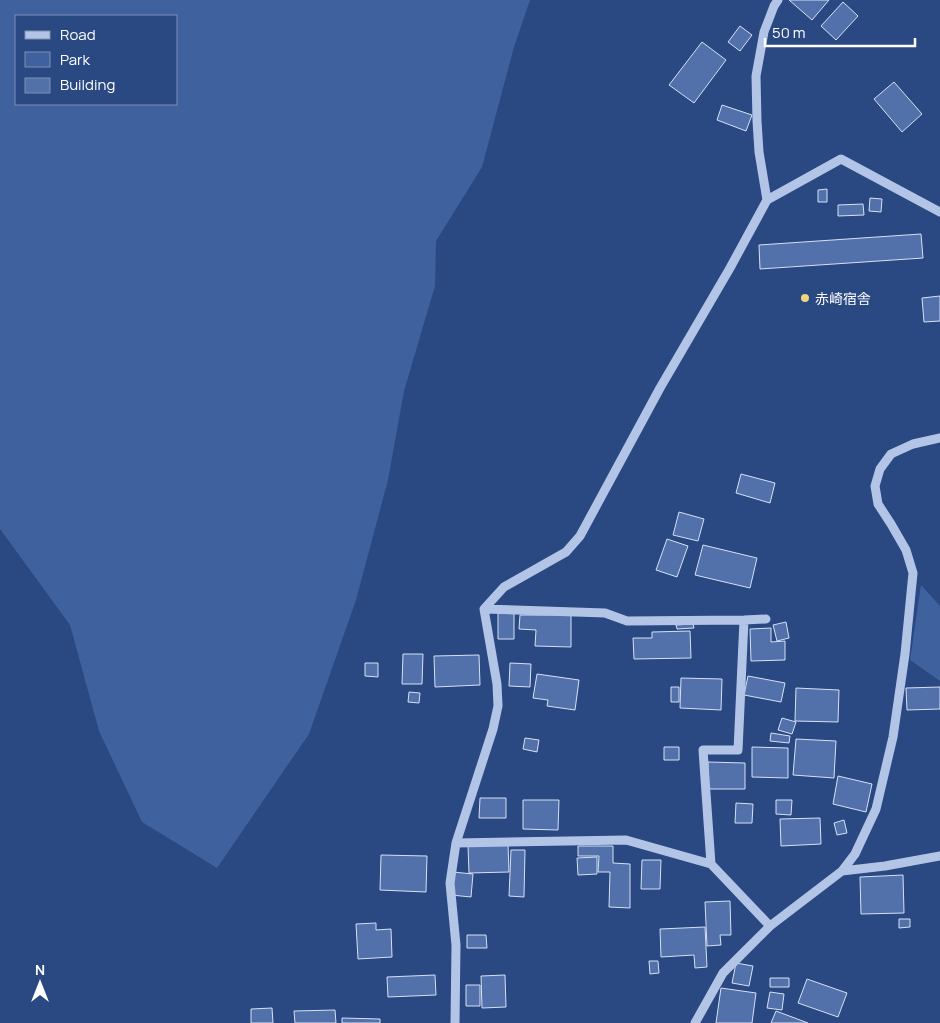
<svg xmlns="http://www.w3.org/2000/svg" width="940" height="1023" viewBox="0 0 940 1023" font-family="Manrope,'Noto Sans JP',sans-serif">
  <style>
    .green { fill: #3f619e; fill-rule: evenodd }
    .building { fill: #5271aa; stroke: #d5e1f5 }
    .lines { fill: none; stroke-linecap: round; stroke-linejoin: round }
    .minor { stroke: #b2c5e6; stroke-width: 9 }
    .poi-dot { fill: #ecd57a; stroke: #2a4881; stroke-width: 2 }
    .labels { text-anchor: middle; dominant-baseline: central; stroke-width: 4.5; stroke-linejoin: round; paint-order: stroke }
    .poi-label { font-size: 14px; fill: #fff; stroke: #2a4881; text-anchor: start }
  </style>
  <rect width="100%" height="100%" fill="#2a4881"/>
  <path class="green" d="M0,0h530l-16,47 -32,120 -46,74 -1,45 -31,105 -16,89 -32,120 -47,134 -92,134 -75,-46 -43,-91 -29,-106 -70,-96zM176,16v88h-160v-88z
    M921,585l19,21v75l-30,-21z"/>
  <path class="building" d="M789,0h40l-17,20z
    M843,2l15,14 -22,24 -15,-14z
    M740,26l12,9 -12,16 -12,-9z
    M702,42l24,18 -32,43 -25,-18z
    M894,82l28,32 -20,18 -28,-33z
    M722,105l30,10 -6,16 -29,-11z
    M827,189v13h-9v-12z
    M870,198l12,1 -1,13 -12,-1z
    M863,204l1,11 -26,1v-11z
    M921,234l2,24 -163,11 -1,-24z
    M940,296v25l-16,1 -2,-24z
    M741,474l34,9 -5,20 -34,-10z
    M679,512l25,7 -6,22 -25,-6z
    M667,539l21,7 -11,31 -21,-7z
    M703,545l54,13 -7,30 -55,-13z
    M498,613h16v26h-16z
    M520,615h51v32l-36,-1 1,-16 -17,-1z
    M786,622l3,16 -12,3 -4,-16z
    M693,624l1,4 -17,1 -1,-4z
    M771,628v14l14,-1v19l-34,1 -1,-32z
    M690,631l1,27 -57,1 -1,-21h19v-6z
    M403,654h20l-1,30h-20z
    M479,655l1,30 -45,2 -1,-31z
    M365,663h13v14l-13,-1z
    M510,663l21,1 -1,23 -21,-1z
    M537,674l42,6 -4,30 -28,-4 1,-6 -15,-2z
    M748,676l37,7 -4,19 -37,-7z
    M681,678l41,1 -1,31 -41,-2z
    M671,687h8v15h-8z
    M940,687v22l-33,1 -1,-22z
    M796,688l43,2 -1,32 -43,-1z
    M409,692l11,1 -1,10 -11,-1z
    M782,718l14,4 -4,12 -14,-4z
    M771,733l19,3 -1,7 -19,-2z
    M525,738l14,2 -2,12 -14,-3z
    M796,739l40,2 -2,37 -41,-3z
    M664,747h15v13h-15z
    M752,747l36,1v30l-36,-1z
    M708,762l37,1v26h-37z
    M838,776l34,8 -6,28 -33,-8z
    M480,798h26v20h-27z
    M523,800h36l-1,30 -35,-1z
    M776,800h16l-1,15 -15,-1z
    M736,803l17,1 -1,19h-17z
    M820,818l1,26 -40,2 -1,-27z
    M844,820l3,13 -10,2 -3,-12z
    M508,844l1,28 -40,1 -1,-27z
    M578,846h35v17l17,1v44l-21,-1 1,-35h-12l1,-16h-21z
    M511,850h14l-1,47 -15,-1z
    M381,855l46,1 -1,36 -46,-2z
    M597,857v17l-19,1 -1,-17z
    M642,860h19l-1,29h-19z
    M453,872l20,2 -2,23 -20,-2z
    M903,875l1,38 -43,1 -1,-37z
    M730,901l1,34h-11l1,10 -14,1 -2,-44z
    M899,919h11v8l-11,1z
    M376,923v7l15,-1 1,28 -34,2 -2,-35z
    M705,927l2,40 -12,1 -1,-13 -33,2 -1,-28z
    M467,935h19l1,13h-20z
    M649,961h9l1,12 -9,1z
    M736,963l17,3 -4,20 -17,-3z
    M435,975l1,20 -48,2 -1,-20z
    M505,975l1,32 -24,1 -1,-32z
    M770,978h19v9h-19z
    M807,979l40,14 -9,24 -40,-14z
    M466,985h14v21h-14z
    M721,988l35,5 -4,30h-36z
    M770,992l14,2 -2,16 -15,-2z
    M272,1008l1,15h-22v-14z
    M335,1010l1,13h-41l-1,-12z
    M776,1011l32,12h-37z
    M342,1018l38,1v4h-38z"/>
  <g class="lines">
    <path class="minor" d="M767,200l74,-41 99,53
      M484,609l20,-22 62,-35 14,-16 80,-148 70,-120 37,-68 -8,-48 -2,-31 -1,-45 8,-44 10,-26 4,-6
      M484,609l121,4 22,8 117,-1 22,-1
      M456,843l170,-3 85,24 59,62
      M711,864l-8,-114h35l6,-130
      M842,871l43,-5 55,-10
      M455,1023l1,-78 -6,-62 6,-40 37,-114 5,-23 -1,-22 -13,-75
      M695,1023l28,-50 47,-47 72,-55 13,-17 21,-45 17,-72 12,-83 8,-81 -7,-23 -15,-26 -13,-20 -3,-18 5,-17 11,-15 22,-10 27,-6"/>
  </g>
  <circle class="poi-dot" cx="805" cy="298" r="5"/>
  <g class="labels">
    <g class="poi-label">
      <text x="815" y="298">赤崎宿舎</text>
    </g>
  </g>
  <rect x="15" y="15" width="162" height="90" fill="#2a4881" stroke="#7f91b3"/>
  <rect x="25" y="31" width="25" height="8" fill="#b2c5e6" stroke="#7f91b3"/>
  <text x="60" y="40" font-size="15" fill="#ffffff">Road</text>
  <rect x="25" y="52" width="25" height="15" fill="#3f619e" stroke="#7f91b3"/>
  <text x="60" y="65" font-size="15" fill="#ffffff">Park</text>
  <rect x="25" y="78" width="25" height="15" fill="#5271aa" stroke="#7f91b3"/>
  <text x="60" y="90" font-size="15" fill="#ffffff">Building</text>
  <g transform="translate(40 983)" stroke="#2a4881" stroke-width="4" paint-order="stroke">
  <path d="M0-4L9 19L0 12L-9 19Z" fill="#ffffff"/>
  <text y="-8" font-size="14" font-weight="bold" text-anchor="middle" fill="#ffffff">N</text>
  </g>
  <path d="M765 38v8h150v-8" fill="none" stroke="#ffffff" stroke-width="2.5"/>
  <text x="772" y="38" font-size="15" fill="#ffffff" stroke="#2a4881" stroke-width="4" paint-order="stroke">50 m</text>
</svg>
